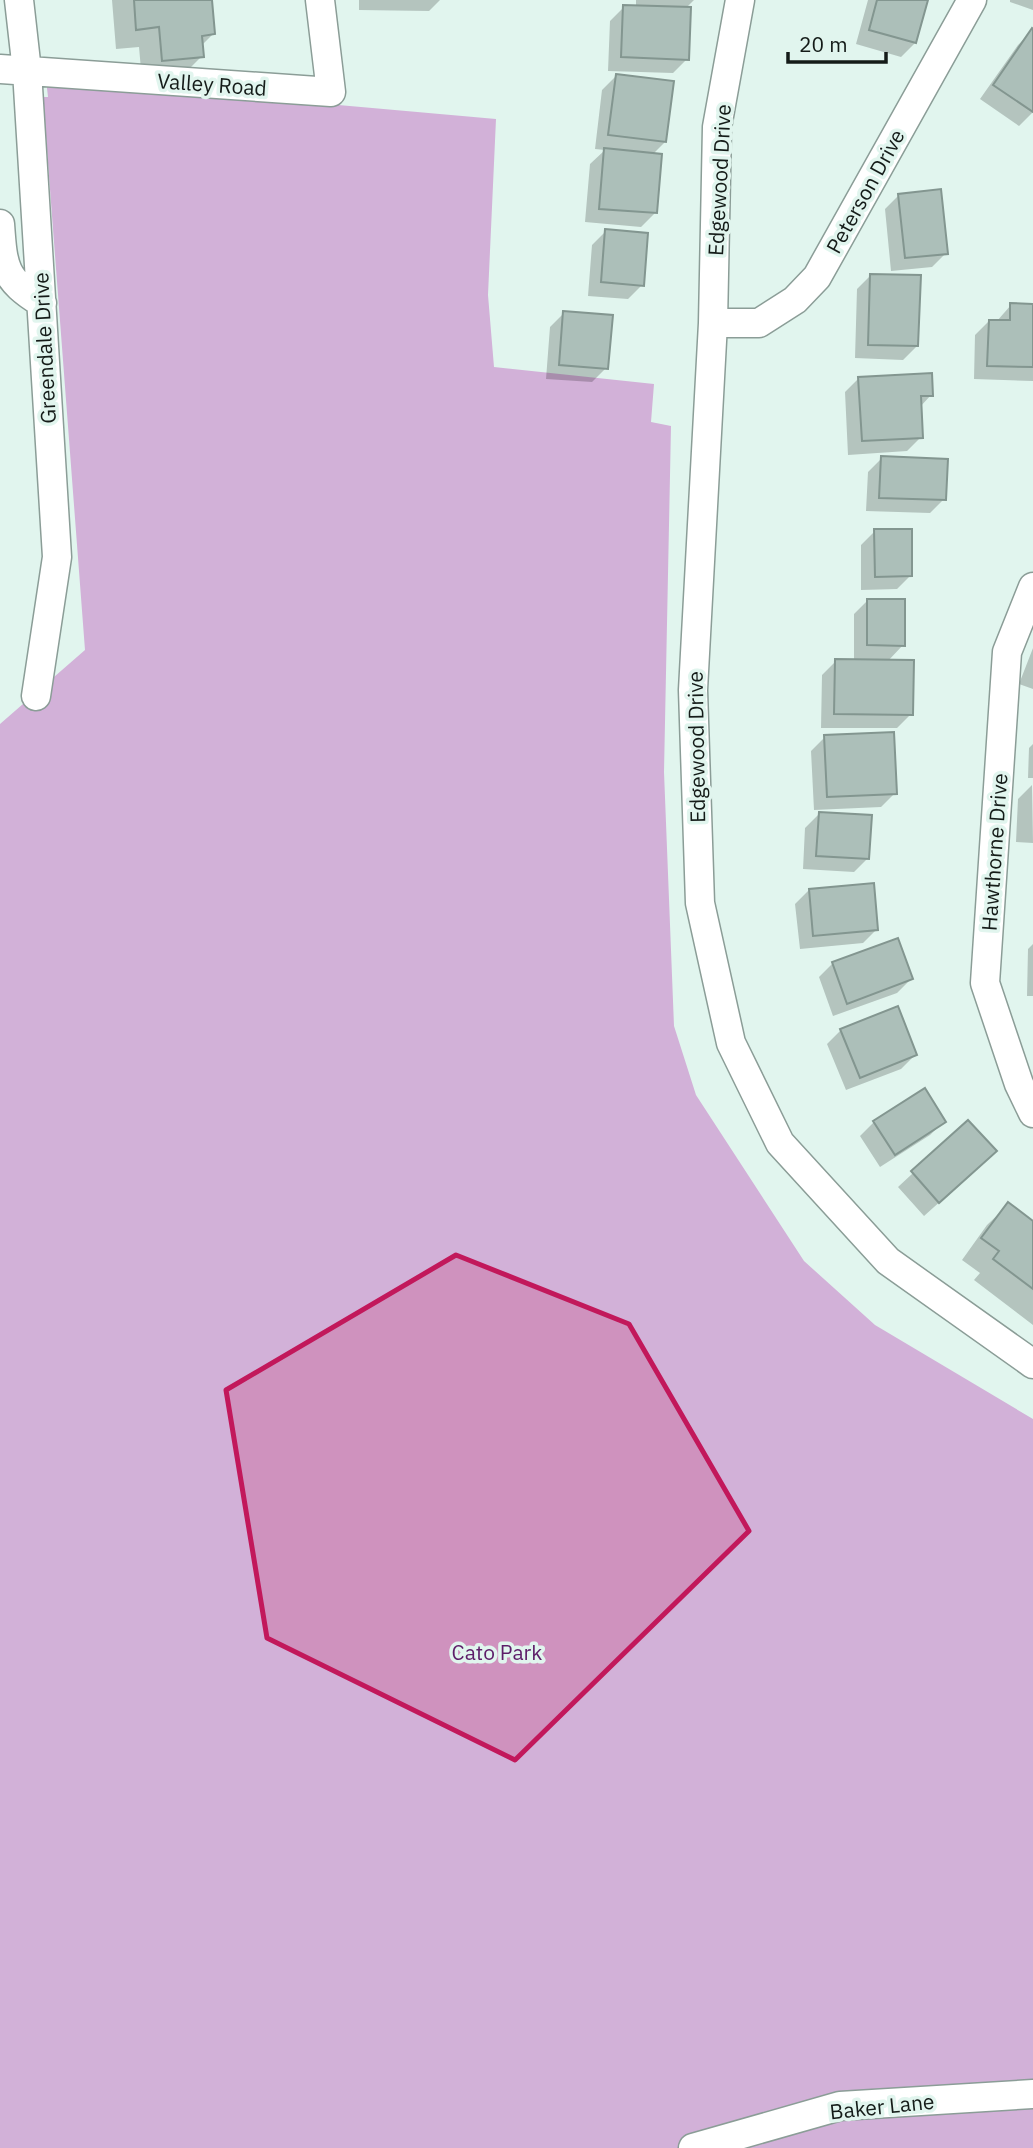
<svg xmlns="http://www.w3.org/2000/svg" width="1033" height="2148" viewBox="0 0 1033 2148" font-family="'IBM Plex Sans',sans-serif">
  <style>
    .green { fill: #d2b1d8 }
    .shadow { fill: #0003 }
    .building { fill: #acbfb9; stroke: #839690; stroke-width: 2 }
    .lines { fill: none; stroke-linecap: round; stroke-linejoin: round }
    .minor-casing { stroke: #8b9d97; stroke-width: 31 }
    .minor { stroke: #fff; stroke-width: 28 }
    .marked { fill: #c2185b; fill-opacity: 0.2; stroke: #c2185b; stroke-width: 5; stroke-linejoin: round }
    .labels { text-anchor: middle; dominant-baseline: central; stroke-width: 7; stroke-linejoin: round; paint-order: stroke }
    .street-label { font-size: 21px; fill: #141b18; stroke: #e1f5ee }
    .park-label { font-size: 21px; fill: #5d1d69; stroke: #e1f5ee }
  </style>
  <rect width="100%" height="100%" fill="#e1f5ee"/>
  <path class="green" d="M46,79l450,40 -8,176 6,72 160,17 -3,38 20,4 -7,346 10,254 22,69 108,166 71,64 158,94v729h-1033v-1424l85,-74 -42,-553h5z"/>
  <path class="shadow" d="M112,0h98l4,33 -13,13 1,10 -21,21 -39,4 -3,-34 -23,2z
    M359,0h81l-11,11 -70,-1z
    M636,0h58l-8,8 1,51 -14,14 -65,-2 2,-50 14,-14h12z
    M868,0h58l-11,43 -14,14 -45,-13z
    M1010,0h23v10l-23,-8z
    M1032,31l1,81 -14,14 -39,-27 38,-54z
    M616,76l49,66 -13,13 3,58 -14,14 -56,-5 5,-58 15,-14 -10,-1 7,-59z
    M899,195l47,58 -14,14 -41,4 -6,-62z
    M606,231l36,54 -14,14 -40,-3 4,-51z
    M871,275l46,71 -14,14 -48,-2 2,-69z
    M1011,305l22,1v75l-59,-2 1,-44 14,-14h8z
    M564,313l42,55 -14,14 -46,-3 4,-52z
    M859,378l72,17 -11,12 1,30 -14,14 -59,4 -3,-63z
    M882,458l62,41 -14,14 -64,-2 2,-39z
    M875,531l36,44 -14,14 -36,1v-45z
    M868,600l35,45 -16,17 24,52 -14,14h-76l1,-53 14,-14h18v-47z
    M1033,648v41l-14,-5z
    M825,737l70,56 -14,14 -67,3 -3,-59z
    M1033,744v34h-5l1,-30z
    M1032,785l1,58 -17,-1 2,-43z
    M819,814l49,44 -14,14 -51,-3 2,-41z
    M809,890l68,39 -14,14 -63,6 -5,-45z
    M1033,944v52h-6l1,-47z
    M833,963l78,16 -14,14 -64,23 -14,-39z
    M841,1030l74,25 -14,14 -55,21 -19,-46z
    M944,1121l-14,14 -50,32 -20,-31 14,-14z
    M968,1122l13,43 -57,51 -26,-29z
    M1008,1205l25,18v102l-59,-45 6,-7 -18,-13 25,-35z"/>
  <path class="building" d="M134,0h78l3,34 -13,2 2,21 -42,4 -3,-34 -23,3z
    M877,0h51l-12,43 -47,-13z
    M623,5l68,2 -2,53 -68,-3z
    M1032,28l1,1v83l-40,-27z
    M616,74l58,7 -8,61 -58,-7z
    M604,148l58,6 -5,59 -58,-4z
    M941,189l7,65 -43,4 -7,-64z
    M605,229l43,4 -4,53 -43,-4z
    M870,274l51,1 -3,71 -50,-1z
    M1010,303l23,1v63l-46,-1 2,-46h21z
    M563,311l50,4 -5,54 -49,-4z
    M932,373l1,23h-12l2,42 -61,3 -4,-64z
    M881,456l67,3 -2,41 -67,-2z
    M874,529h38v47l-37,1z
    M867,599h38v47l-38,-1z
    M835,659l79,1 -1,55 -79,-1z
    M894,732l3,62 -70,3 -3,-62z
    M819,812l53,3 -3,44 -53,-3z
    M874,883l4,47 -65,6 -4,-47z
    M898,938l15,41 -66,25 -15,-42z
    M898,1006l19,49 -57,23 -20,-49z
    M925,1088l21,34 -51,33 -22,-34z
    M968,1120l29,31 -58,52 -28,-32z
    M1008,1202l25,19v68l-40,-30 6,-8 -18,-13z"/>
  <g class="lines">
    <defs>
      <path id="minor" d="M19,0l8,71 30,486 -21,139
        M740,0l-23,127 -4,196 -20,367 7,213 31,140 49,100 108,118 145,103
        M0,69l331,23 -11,-92
        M0,224c3,43 4,56 42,79
        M713,323h46l36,-23 22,-23 155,-277
        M1033,587l-26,65 -22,331 34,101 14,29
        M693,2148l147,-42 193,-12"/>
    </defs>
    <use href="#minor" class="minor-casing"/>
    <use href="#minor" class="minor"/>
  </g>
  <path class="marked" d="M456,1255l173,69 120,207 -234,229 -248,-122 -41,-248z"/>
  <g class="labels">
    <g class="street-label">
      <text transform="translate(212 84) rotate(4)">Valley Road</text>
      <text transform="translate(719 180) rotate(-87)">Edgewood Drive</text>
      <text transform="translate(865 191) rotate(-61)">Peterson Drive</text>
      <text transform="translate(44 348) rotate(-93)">Greendale Drive</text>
      <text transform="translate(696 747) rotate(-91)">Edgewood Drive</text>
      <text transform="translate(994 852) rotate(-86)">Hawthorne Drive</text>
      <text transform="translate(882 2106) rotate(-6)">Baker Lane</text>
    </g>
    <g class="park-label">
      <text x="497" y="1652">Cato Park</text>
    </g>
  </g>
  <path d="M788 52v10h98v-10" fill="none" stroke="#141b18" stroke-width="3.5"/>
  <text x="799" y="52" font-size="21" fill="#141b18" stroke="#e1f5ee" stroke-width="5" paint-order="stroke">20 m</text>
</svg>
